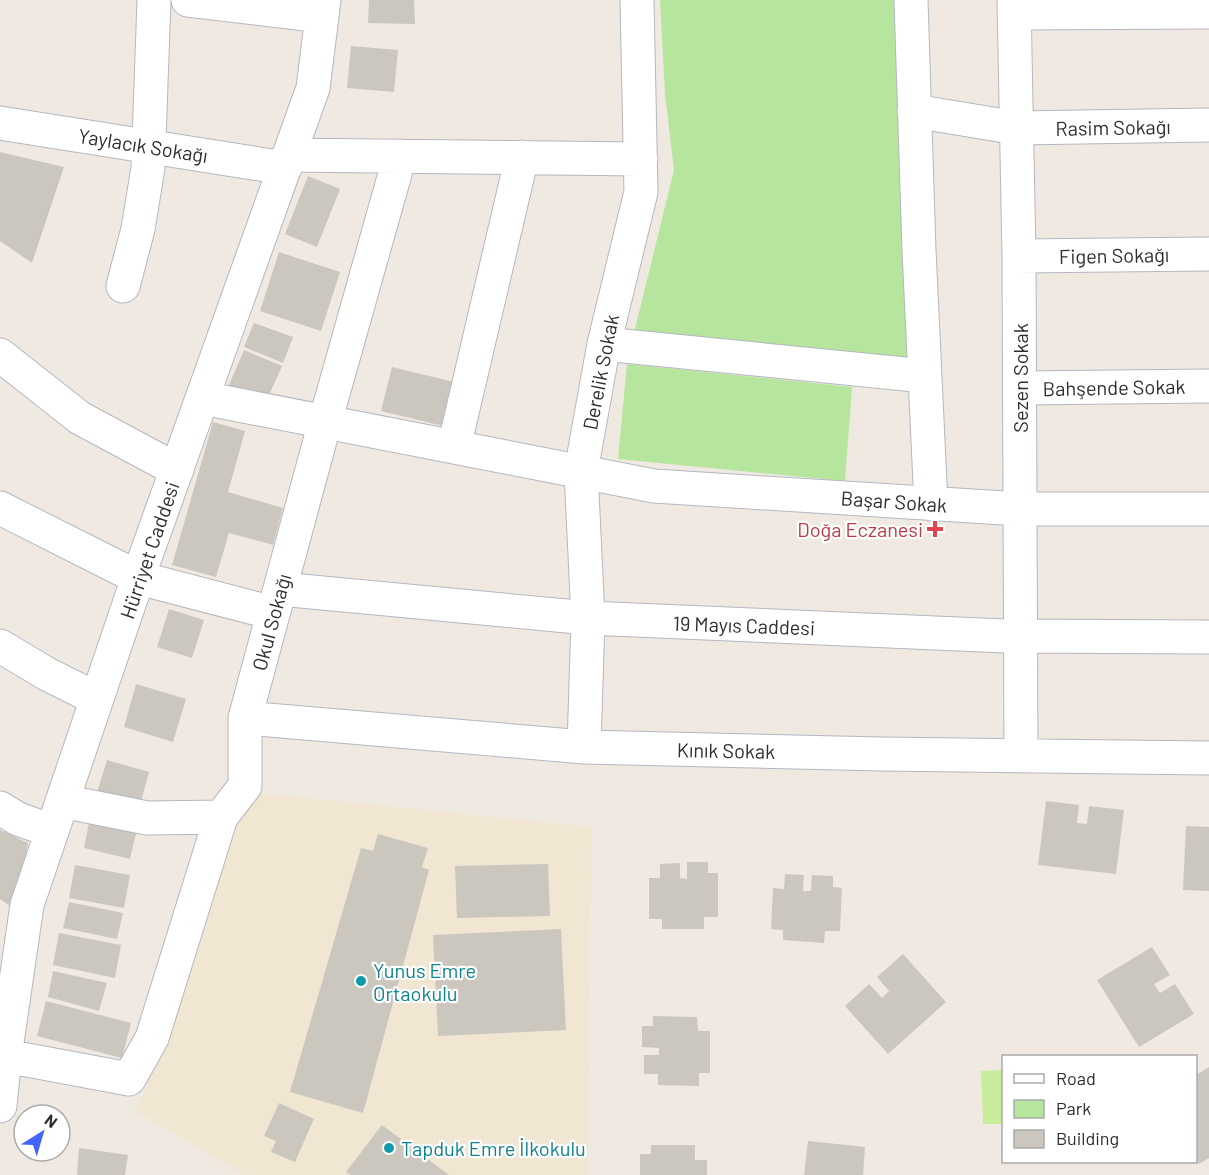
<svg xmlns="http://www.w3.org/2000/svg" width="1209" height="1175" viewBox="0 0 1209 1175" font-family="Barlow,sans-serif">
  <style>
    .education { fill: #f0e6d1 }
    .green { fill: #b6e59e }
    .pitch { fill: #c9ec9a }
    .building { fill: #cbc7bf }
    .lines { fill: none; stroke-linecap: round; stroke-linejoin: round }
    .minor-casing { stroke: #b4b7c1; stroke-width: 35 }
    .minor { stroke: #fff; stroke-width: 33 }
    .health-dot { fill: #e0444e; stroke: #fff; stroke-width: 2 }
    .culture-dot { fill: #0f9aa8; stroke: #fff; stroke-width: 2 }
    .labels { text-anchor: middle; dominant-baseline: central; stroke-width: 4.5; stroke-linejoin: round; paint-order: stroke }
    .street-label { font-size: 20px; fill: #2e2e2e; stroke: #fff }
    .health-label { font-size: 20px; fill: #be3a42; stroke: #fff; text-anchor: end }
    .culture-label { font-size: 20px; fill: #0d838f; stroke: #fff; text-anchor: start }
  </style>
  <rect width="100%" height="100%" fill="#efe9e1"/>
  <path class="education" d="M256,793l335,34 -3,348h-343l-109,-64 16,-38 84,-255z"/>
  <path class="green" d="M660,0h239l15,354 -12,12 -270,-25 42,-171 -9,-76z
    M627,364l225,23 -7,94 -227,-22z"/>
  <path class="pitch" d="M1003,1070v54h-20l-2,-53z"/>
  <path class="building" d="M369,0h45l1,24 -47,-1z
    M351,46l47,4 -4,42 -47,-4z
    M0,152l64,15 -32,96 -32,-22z
    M308,176l32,13 -23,58 -32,-13z
    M279,252l61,20 -19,59 -61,-20z
    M254,323l39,14 -10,26 -39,-16z
    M244,350l38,16 -16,36 -37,-17z
    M392,367l62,15 -11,44 -62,-15z
    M213,422l32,9 -17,61 55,16 -10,37 -44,-12 -13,44 -44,-12z
    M169,609l35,11 -12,38 -35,-11z
    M136,684l50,15 -13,43 -49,-15z
    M107,760l42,12 -10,36 -43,-12z
    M1046,801l33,4 -2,18 10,1 2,-18 35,4 -8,64 -78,-9z
    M90,818l47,11 -7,30 -46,-11z
    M1186,826l23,1v64l-26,-1z
    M0,830l28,13 -11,68 -17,-12z
    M378,834l50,14 -6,19 7,3 -66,243 -73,-21 71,-244 12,3z
    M687,862h21v11h10v44h-14v12h-42v-10h-13v-41h11v-14l20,-1v15l7,1z
    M548,864l2,52 -93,2 -2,-52z
    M75,865l55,10 -6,33 -55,-10z
    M785,874l19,1 -1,16h8l1,-16 21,1v11l9,1 -2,43h-15l-1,12 -41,-3v-10l-12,-1 2,-41 11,1z
    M69,902l54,11 -6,26 -54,-11z
    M561,929l5,101 -128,6 -5,-101z
    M59,933l62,12 -6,33 -62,-13z
    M1152,947l18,28 -16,9 6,9 15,-9 19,30 -55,33 -42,-67z
    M903,954l43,48 -58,52 -43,-48 24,-22 13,14 7,-7 -12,-14z
    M53,971l54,12 -8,28 -51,-14z
    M46,1001l85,22 -9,35 -85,-22z
    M653,1016l44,1 1,14h12v42h-11v13l-41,-1v-11h-14v-19h15v-7l-17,-1v-21h11z
    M1209,1067v91l-10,6 -3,-6v-83z
    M279,1103l35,16 -19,43 -24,-10 5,-11 -12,-5z
    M382,1125l67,50h-98l-5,-3z
    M808,1141l57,6 -2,28h-59z
    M651,1145h44v15h12v15h-67v-21h11z
    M79,1148l49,7 -3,20h-48z"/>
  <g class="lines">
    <defs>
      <path id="minor" d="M188,0l134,16
        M911,0l8,250 12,254
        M1014,0l5,256 2,500
        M1014,13l195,-1
        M914,111l103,17 192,-3
        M0,123l285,45
        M289,155l352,4
        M1019,256l190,-2
        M123,286l15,-57 10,-61 6,-168
        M604,344l321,32
        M0,355l80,63 97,52
        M1020,388l189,-2
        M203,398l451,88 366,23h189
        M454,447l68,-290
        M0,508l139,70 134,35
        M280,589l308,29 417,18 204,1
        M0,646l47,28 50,25
        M245,718l339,29 298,7 327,4
        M584,747l4,-129 -7,-147 23,-127 37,-152 -4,-192
        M62,801l85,17 74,-1
        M0,808l18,11 34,12
        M0,1055l129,24 23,-41 69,-221 24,-31v-68l80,-296 75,-266
        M0,1106l5,-50 22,-151 114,-336 172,-481 11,-88"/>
    </defs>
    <use href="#minor" class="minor-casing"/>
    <use href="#minor" class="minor"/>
  </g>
  <path class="health-dot" d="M932 520h6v6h6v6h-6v6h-6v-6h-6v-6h6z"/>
  <g class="culture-dot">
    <circle cx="361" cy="981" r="6"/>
    <circle cx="389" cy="1148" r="6"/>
  </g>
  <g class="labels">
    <g class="street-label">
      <text transform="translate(1113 127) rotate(-1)">Rasim Sokağı</text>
      <text transform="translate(143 145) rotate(9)">Yaylacık Sokağı</text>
      <text transform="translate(1114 255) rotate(-1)">Figen Sokağı</text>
      <text transform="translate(600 372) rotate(-79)">Derelik Sokak</text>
      <text transform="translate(1020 378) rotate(-90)">Sezen Sokak</text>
      <text transform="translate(1114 387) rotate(-1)">Bahşende Sokak</text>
      <text transform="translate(894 501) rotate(4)">Başar Sokak</text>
      <text transform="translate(149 550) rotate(-71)">Hürriyet Caddesi</text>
      <text transform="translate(271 622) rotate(-75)">Okul Sokağı</text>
      <text transform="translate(744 625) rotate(2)">19 Mayıs Caddesi</text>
      <text transform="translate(726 750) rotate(1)">Kınık Sokak</text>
    </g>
    <g class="health-label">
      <text x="923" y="529">Doğa Eczanesi</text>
    </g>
    <g class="culture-label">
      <text x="373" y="970">Yunus Emre<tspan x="373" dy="23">Ortaokulu</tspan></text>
      <text x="401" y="1148">Tapduk Emre İlkokulu</text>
    </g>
  </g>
  <rect x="1002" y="1055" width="195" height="108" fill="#ffffff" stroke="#ababab" stroke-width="1.5"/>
  <rect x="1014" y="1074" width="30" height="9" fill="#ffffff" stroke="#ababab" stroke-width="1.5"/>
  <text x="1056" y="1085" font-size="18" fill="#2e2e2e">Road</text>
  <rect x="1014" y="1100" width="30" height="18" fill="#b6e59e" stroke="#ababab" stroke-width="1.5"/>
  <text x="1056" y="1115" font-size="18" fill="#2e2e2e">Park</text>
  <rect x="1014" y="1130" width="30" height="18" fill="#cbc7bf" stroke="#ababab" stroke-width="1.5"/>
  <text x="1056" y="1145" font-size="18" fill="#2e2e2e">Building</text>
  <g transform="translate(42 1133) rotate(37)"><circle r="28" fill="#ffffff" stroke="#ababab" stroke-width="1.5"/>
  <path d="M0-4.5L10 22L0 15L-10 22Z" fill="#4264fb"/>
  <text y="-9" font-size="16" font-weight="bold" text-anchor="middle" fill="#2e2e2e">N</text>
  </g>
</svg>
